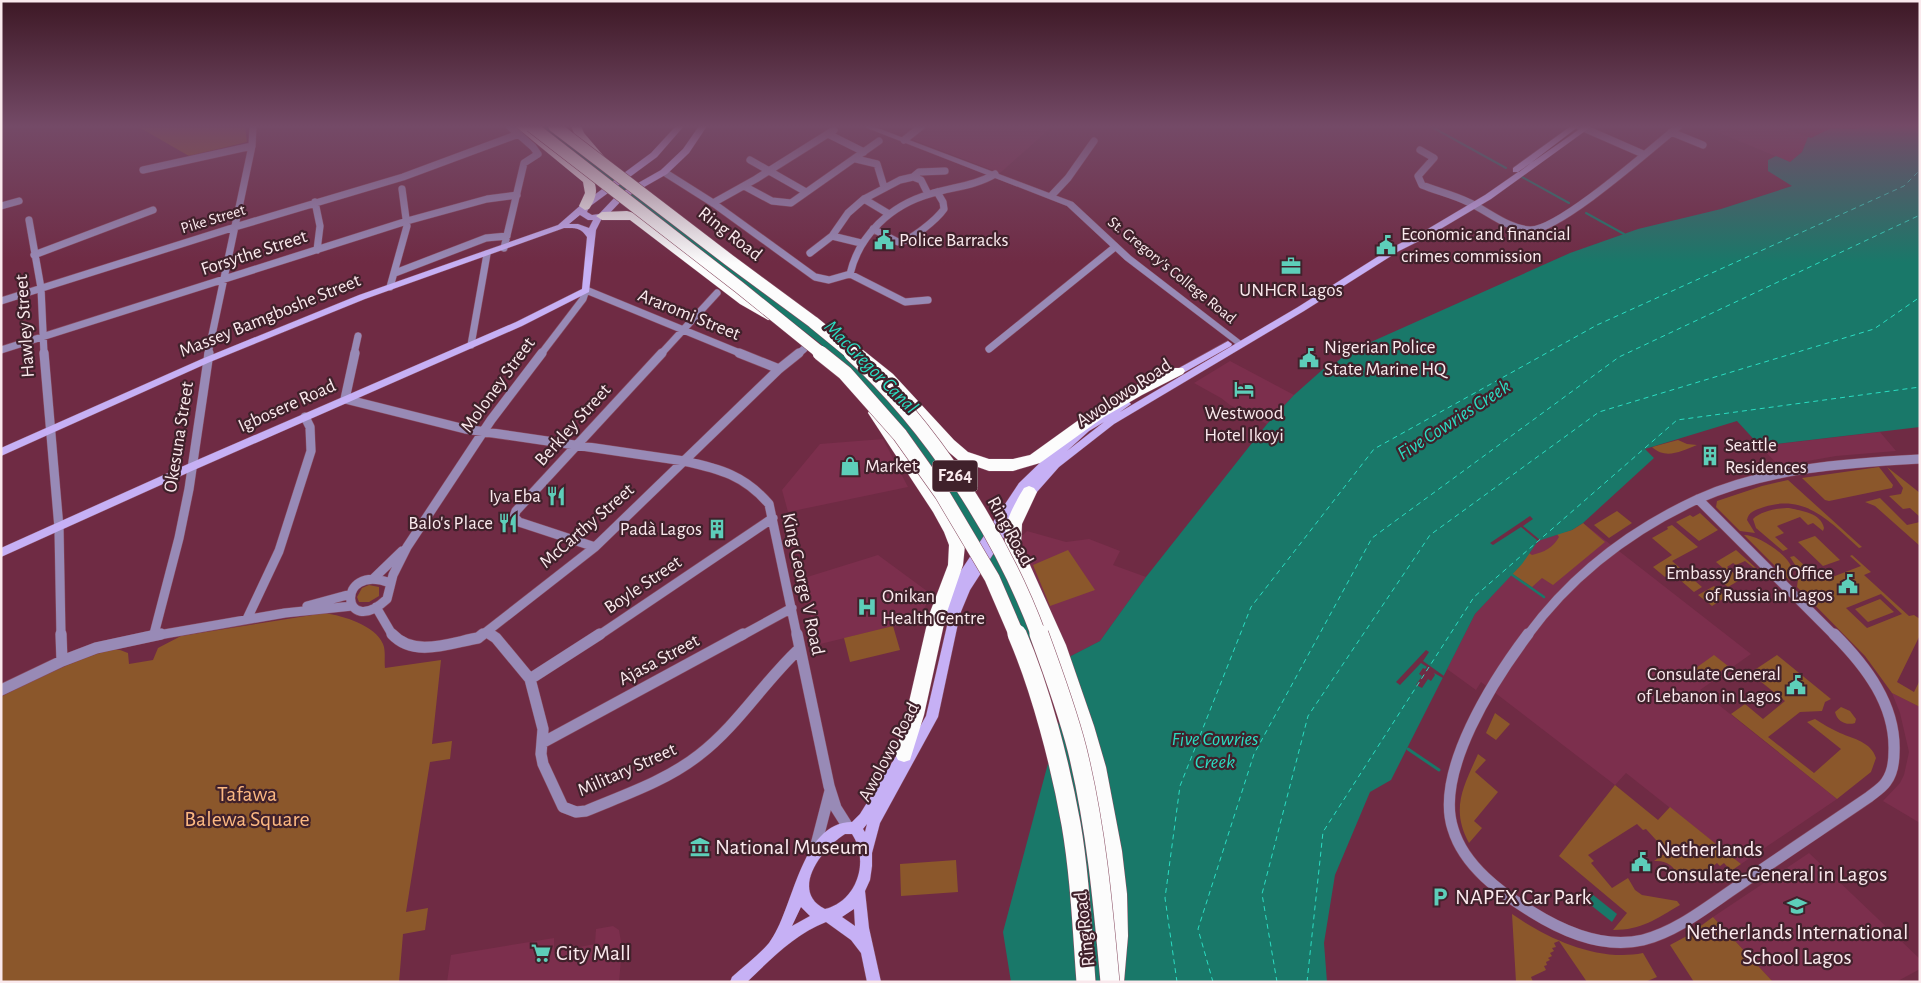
<svg xmlns="http://www.w3.org/2000/svg" width="1921" height="983" viewBox="0 0 1921 983" font-family="'Alegreya Sans',sans-serif">
  <style>
    .built { fill: #7c2f4d }
    .green { fill: #8b572b; fill-rule: evenodd }
    .water { fill: #197869 }
    .pier { fill: #6f2b44 }
    .lines { fill: none; stroke-linecap: round; stroke-linejoin: round }
    .stream-far2 { stroke: #197869; stroke-width: 2 }
    .stream-far1 { stroke: #197869; stroke-width: 2.5 }
    .stream { stroke: #197869; stroke-width: 3 }
    .canal-far2 { stroke: #197869; stroke-width: 7 }
    .canal-far1 { stroke: #197869; stroke-width: 9 }
    .canal { stroke: #197869; stroke-width: 11 }
    .ferry { stroke: #2addc2; stroke-width: 1; stroke-dasharray: 5 4; stroke-linecap: butt }
    .minor-far2-casing { stroke: #884d62; stroke-width: 8 }
    .minor-far1-casing { stroke: #884d62; stroke-width: 10 }
    .minor-casing { stroke: #884d62; stroke-width: 12 }
    .tertiary-casing { stroke: #884d62; stroke-width: 1 }
    .secondary-casing { stroke: #884d62; stroke-width: 1 }
    .motorway-casing { stroke: #884d62; stroke-width: 1 }
    .minor-far2 { stroke: #988ab6; stroke-width: 7 }
    .minor-far1 { stroke: #988ab6; stroke-width: 9 }
    .minor { stroke: #988ab6; stroke-width: 11 }
    .tertiary { fill: #988ab6; fill-rule: evenodd }
    .secondary { fill: #c6b0f5; fill-rule: evenodd }
    .motorway { fill: #fcfcfc; fill-rule: evenodd }
    .motorway-bridge-far2-casing { stroke: #884d62; stroke-width: 13; stroke-linecap: butt }
    .motorway-bridge-far1-casing { stroke: #884d62; stroke-width: 16; stroke-linecap: butt }
    .motorway-bridge-casing { stroke: #884d62; stroke-width: 20; stroke-linecap: butt }
    .motorway-bridge-far2 { stroke: #fcfcfc; stroke-width: 12 }
    .motorway-bridge-far1 { stroke: #fcfcfc; stroke-width: 15 }
    .motorway-bridge { stroke: #fcfcfc; stroke-width: 19 }
    .labels { text-anchor: middle; dominant-baseline: central; stroke-width: 4.5; stroke-linejoin: round; paint-order: stroke }
    .far-street-label { font-size: 16px; fill: #fae9ed; stroke: #40212b }
    .shield { fill: #40212b; stroke: #c2adb3; stroke-width: 1 }
    .shield-label { font-size: 18px; font-weight: bold; fill: #fae9ed }
    .street-label { font-size: 19px; fill: #fae9ed; stroke: #40212b }
    .poi-label { font-size: 19px; fill: #fae9ed; stroke: #40212b; text-anchor: start }
    .water-label { font-size: 20px; font-style: italic; fill: #2addc2; stroke: #40212b }
    .near-park-label { font-size: 22px; fill: #fcb882; stroke: #40212b }
    .near-poi-label { font-size: 22px; fill: #fae9ed; stroke: #40212b; text-anchor: start }
  </style>
  <rect width="100%" height="100%" fill="#6f2b44"/>
  <path class="built" d="M926,126h127l-53,47 -89,-34z
    M1723,126h52l33,11 -6,15 -12,10 -73,-30z
    M1230,361l64,34 -27,29 -37,-19 -9,-7 -27,-15z
    M1880,432l16,19 -60,5 -57,10 -19,-20z
    M883,439l25,48 -120,25 -6,-22 38,-46z
    M1583,523l168,131 -51,36 137,109 -96,65 -115,-91 -11,12 -134,-103 -5,8 -29,-21 28,-55 51,-55 9,-14 5,-5 32,-10z
    M1027,531l39,11 23,-3 31,12 -7,14 33,12 -46,64 -31,16 -33,-73 -20,-52 7,3z
    M878,555l53,39 -12,26 -103,25 -12,-67z
    M1892,693l28,14v116l-37,-22 17,-18 4,-8 5,-23 -9,-39z
    M1809,853l111,106v10l-24,13h-123l-60,-65z
    M613,926l6,4 3,18 -3,34h-172l4,-27 103,-17v14l41,-8 1,-15z"/>
  <path class="green" d="M137,126h108l2,16 -58,14z
    M1678,440l9,4 10,1c-16,6 -31,15 -45,2z
    M1879,467l14,18 -1,3 -63,13 -4,-1 -23,-22z
    M1887,467l33,26v24l-10,-9 -7,1 -14,-13 12,-2 2,-6z
    M1788,480l74,67 -3,1c-28,-25 -53,-55 -95,-41 -8,3 -15,4 -17,13l8,13 -15,-2 -24,-24 1,-6 45,-15z
    M1880,498l27,27 13,-3v24l-45,-40 -10,-4z
    M1789,508c13,3 32,5 35,20l-1,3 -10,-8 -5,2 -8,-8 -23,9 7,7 -9,4 13,12 -5,2 -27,-23 -3,-9c8,-8 25,-11 36,-11z
    M1617,511l15,12 -23,15 -15,-13z
    M1700,513l18,17 -19,11 -23,-19 14,-7 3,2z
    M1583,523l22,19 -52,43 -11,-7 -10,9 -21,-14 7,-5 11,-15 3,2c12,-3 21,-7 27,-18l-2,-3 15,-4z
    M1672,525l26,22 -26,14 30,26 -8,5 -22,-19 -7,4 -12,-10 19,-12 -20,-17 16,-9 -1,-2z
    M1744,535c14,0 45,20 48,34 1,4 0,8 -2,12z
    M1815,536l25,24 -17,6 -25,-24z
    M1068,550l27,40 -45,16 -17,-41z
    M1736,550l20,18 -1,1 -10,-8 -9,4 -3,-2 -6,4 10,9 -3,2 4,3 -10,6 -9,-7 11,-6 -14,-12z
    M1852,555l19,17 -7,3 45,41 5,-1 6,4v16l-23,47 17,10 6,-12v27l-28,-14 -27,-37 -68,-69 2,-16 -9,-14 4,-1 28,25 39,-15 -11,-10zM1881,594l21,20 -35,14 -21,-20z
    M369,585l10,2v9l-10,6h-10l-2,-5 5,-9z
    M1714,586l12,11 -14,9 -14,-11z
    M1880,599l14,13 -26,10 -13,-13z
    M325,613c18,3 50,12 58,31 3,7 1,17 2,24l56,-8 -9,84 20,-3 -2,18 -20,3 -24,150 22,-4 -3,22 -22,4 -4,48h-398v-285c20,-11 101,-51 119,-47 3,1 5,2 8,3l1,11 24,-4 5,-12 23,-12z
    M893,626l7,24 -50,12 -6,-24z
    M1714,655l14,11 -21,15 -14,-11z
    M1777,655l54,44 -6,3 -3,9 -22,1 -32,25 46,36 27,-24 -34,-27 8,-3c8,5 16,10 25,14 14,6 31,9 36,25l-5,14 -34,27 -106,-85 14,-10 18,15 22,-18 -35,-28z
    M1841,707l9,4 6,8 -1,4c-9,3 -18,-2 -20,-11z
    M1495,713l15,11 -14,16 -10,-7z
    M1478,754l8,6 -11,12 23,20 -24,29 8,7 -13,15c-19,-35 -5,-57 9,-89z
    M1615,785l43,35 12,-13 71,57 -10,7 -7,-8 -4,3 -3,-3 -14,11 -8,-1 -5,7 -12,-3c-3,-12 -13,-17 -24,-16l13,-9 -21,-23 -3,1 -6,-6 -49,31 6,6 -3,2 21,25 16,-10 7,12 7,5 35,6 3,4c-24,14 -38,25 -67,25l14,-17 -68,-57z
    M956,860l2,32 -57,4 -1,-32z
    M1512,914c36,25 86,48 131,39l14,24 -12,5h-58l-28,-41 -5,2 2,4 -4,1 2,3 -4,2 2,3 -4,2 2,2 -4,2 1,3 -3,1 2,4 -15,7 2,5h-17z
    M1713,917l60,65h-79l-24,-37 17,-9z"/>
  <path class="water" d="M1860,126h60v301l-160,19 -23,-25 -92,28 9,9 -71,65 -11,7 -34,11 -16,23 -47,50 -84,166 -21,12 -35,83 -11,68 3,39h-316l-8,-50 55,-206 13,-59 -2,-10 31,-16 46,-64 121,-153 27,-29 36,-32 3,2 26,-21 3,2 208,-93 68,-24 83,-20 71,-23 -24,-15v-11l8,-4 14,6 12,-10 6,-15 3,1 20,-10 26,1z
    M1592,894l25,20 -5,8 -25,-20z"/>
  <path class="pier" d="M1530,516l3,3 -10,7 17,14 -2,1 -17,-14 -28,18 -3,-2z
    M1426,650l3,2 -6,9 21,15 -1,2 -9,-5 1,2 -4,6 -3,-2 -6,9 -6,-3 6,-9 -3,-2 4,-6 2,1 2,-2 -6,-4 -21,22 -4,-3z"/>
  <g class="lines">
    <path class="stream-far2" d="M1430,126l76,42
      M1522,177l47,26
      M1586,213l38,21"/>
    <path class="stream-far1" d="M1511,574l33,23"/>
    <path class="stream" d="M1408,749l31,21"/>
    <path class="canal-far2" d="M543,126l277,213 17,15"/>
    <path class="canal-far1" d="M835,353c86,78 150,174 192,283"/>
    <path class="canal" d="M1027,634l8,22"/>
    <path class="ferry" d="M1177,982l-12,-84 15,-112 71,-179 123,-158 223,-124 307,-139 16,-16
      M1213,982l-15,-53 56,-175 118,-216 247,-181 301,-142
      M1277,982l-15,-88 46,-178 122,-181 169,-123 275,-83 46,-32
      M1307,982l16,-150 151,-235 203,-177 243,-33"/>
    <defs>
      <path id="minor-far2" d="M1579,126l64,28
        M1671,132l32,13
        M828,134l36,18
        M904,140l18,-14
        M1420,150l14,8 -16,18 4,9c15,6 32,10 46,17 20,9 40,27 62,28 29,1 123,-83 149,-104
        M856,159l21,5 7,23
        M750,160l56,32
        M143,170l109,-24
        M664,172l49,31 102,74 14,3 21,-6
        M913,177l6,-5 26,-1
        M744,186l28,15 19,2 88,-62
        M1052,195l16,-17 26,-37
        M864,199l25,15
        M315,202l5,24 -3,24
        M713,203l43,-24 78,-49
        M1,206l18,-5
        M29,220l12,68 3,66
        M873,229l25,13c12,0 39,-23 46,-33l-1,-7 -6,-10
        M832,236l29,7
        M504,248l20,-85 14,-9 -5,-7 -24,-21
        M810,253l22,-17 16,-23 16,-14 36,-19 13,-3 8,3 7,14
        M34,255l119,-45
        M395,273l91,-35 21,-2
        M390,287l17,-61 -5,-37
        M928,300l-23,2 -55,-28c9,-39 41,-69 80,-80 22,-7 45,-8 65,-20
        M1,301l234,-74 168,-50 116,-43
        M471,345l16,-91
        M989,349l126,-102
        M1,350l406,-129 80,-22 30,-4
        M208,354l44,-208 1,-20
        M354,354l4,-18
        M541,354l42,-55 3,-9 156,64
        M661,354l56,-61
        M798,354l6,-5"/>
      <path id="minor-far1" d="M44,353l15,175 2,108
        M355,353l-10,46 120,30 219,32c36,8 60,14 85,43l28,132
        M739,353l40,16
        M1698,499l137,137
        M1698,499c70,-31 147,-36 222,-40
        M595,547l-76,-25 -5,-5 2,-6 146,-158
        M374,578l28,-27
        M390,583c-56,-21 -48,58 -3,16l6,-24 14,-28 84,-127 51,-67
        M307,606l44,-12
        M376,607l17,29
        M247,619l32,-68 32,-100 -1,-24 -5,-10
        M487,632l5,4
        M154,634l25,-96 10,-49 20,-136
        M153,636l132,-23 67,-7
        M481,636l114,-89 184,-178 20,-16
        M598,636l175,-118
        M741,636l51,-28
        M1527,636c44,-60 104,-106 171,-137"/>
      <path id="minor" d="M61,634l1,27
        M392,634c22,24 58,9 86,4l5,-4
        M490,634l6,4 34,41 13,50 -2,25 2,10 20,43 13,5 10,-1c38,-16 80,-30 113,-56 38,-29 64,-72 99,-105
        M797,634l32,152 7,22 12,19
        M1528,634c-34,45 -94,138 -75,195 11,37 48,64 79,83 32,20 73,37 111,28 35,-9 65,-34 95,-54 43,-30 87,-59 131,-89 6,-5 13,-9 17,-15 6,-8 8,-21 8,-30 2,-47 -28,-86 -60,-118
        M530,679l70,-45
        M1,690l61,-29 34,-13 65,-14
        M542,743l201,-109
        M815,849l15,-58"/>
      <path id="tertiary" d="M862,126h10l201,76 58,54 114,88 -1,2h-6l-113,-86 -58,-54z"/>
      <path id="secondary" d="M676,126h8l-27,31 -68,50 -2,5 5,3 7,-1 18,-19 44,-25 22,-21 16,-23h8l-18,27 -22,21 -44,25 -18,19h-3l-6,12 -7,62 -67,34 -328,144 -193,87v-9l187,-84 328,-142 66,-33 5,-52c-7,-10 -11,-9 -23,-9l-199,71 -155,63 -209,94v-8l203,-90 155,-63 199,-70 24,-21 69,-51zM580,215l8,5h5l-4,8 -11,-4h-9z
        M1571,126h8l-60,46h-6v-4z
        M1584,126h8l-101,73 -64,38 -28,14 -95,60 -190,113 -55,43 -30,34 -4,1 -5,-4 -8,13h6l1,3 -49,76 -10,24 -22,103 -58,106 -8,30v13l-2,14 -5,11 4,37 12,54h-14l-6,-29 -10,-13 -25,-18c-31,12 -55,37 -79,60h-17l2,-5c12,-11 27,-22 37,-34 25,-32 31,-121 83,-121l8,-8 41,-66 4,-2 3,2 18,-32 24,-103 -6,-1 -1,-3 15,-34 61,-92 27,-26 37,-30 40,-25h6l2,2 -11,8 178,-105 95,-60 28,-14 64,-38zM1104,422l-37,29 22,-20zM867,824l-2,8 -2,-3zM845,834h7c18,27 5,67 -27,75 -36,-18 -3,-61 20,-75zM801,907l9,9 -18,10zM854,909l1,17 -13,-9z
        M1228,341l4,3 -1,2 -55,31h-6l-2,-2 2,-2z"/>
      <path id="motorway" d="M515,126h12l65,52c7,11 4,20 -3,31l-4,1 -6,-4 6,-13 -2,-11z
        M571,126h10l3,7 23,27 -2,2h-8l-22,-26z
        M627,211l11,3 112,84 28,16 2,3 -2,3h-10l-28,-16 -110,-84h-28l-6,-4 6,-4z
        M858,348l5,2 30,24 61,66 14,12 21,7h24l17,-4 64,-46 38,-22 41,-19h10l2,3 -2,3 -41,21 -38,22 -64,46 -27,8h-24l-31,-11 -14,-12 -61,-68 -30,-24 -2,-3 2,-3z
        M875,408l5,1 63,95 14,22 8,19 -2,20 -17,50 -22,100 -14,45 -6,2 -6,-2 -3,-6 11,-39 23,-100 19,-50 1,-20 -5,-13 -11,-20 -65,-99 2,-4z
        M1029,486l5,2 3,4 -15,32 -1,21 45,100 28,81 12,41 16,84 5,43 1,42 -4,46h-18l-1,-3c8,-119 -13,-222 -55,-334 -8,-21 -18,-42 -27,-62 -6,-13 -14,-24 -18,-38 -2,-21 8,-39 19,-57z"/>
    </defs>
    <use href="#minor-far2" class="minor-far2-casing"/>
    <use href="#minor-far1" class="minor-far1-casing"/>
    <use href="#minor" class="minor-casing"/>
    <use href="#tertiary" class="tertiary-casing"/>
    <use href="#secondary" class="secondary-casing"/>
    <use href="#motorway" class="motorway-casing"/>
    <use href="#minor-far2" class="minor-far2"/>
    <use href="#minor-far1" class="minor-far1"/>
    <use href="#minor" class="minor"/>
    <use href="#tertiary" class="tertiary"/>
    <use href="#secondary" class="secondary"/>
    <use href="#motorway" class="motorway"/>
    <defs>
      <path id="motorway-bridge-far2" d="M531,126l208,161 83,67
        M554,126l175,134 84,62 39,32"/>
      <path id="motorway-bridge-far1" d="M820,353l25,20 55,62 42,59 50,84 25,58
        M851,353c79,72 151,182 188,283"/>
      <path id="motorway-bridge" d="M1017,634c24,56 43,129 54,190 9,52 11,105 15,158
        M1039,634c14,38 28,76 38,115 19,77 26,155 33,233"/>
    </defs>
    <use href="#motorway-bridge-far2" class="motorway-bridge-far2-casing"/>
    <use href="#motorway-bridge-far1" class="motorway-bridge-far1-casing"/>
    <use href="#motorway-bridge" class="motorway-bridge-casing"/>
    <use href="#motorway-bridge-far2" class="motorway-bridge-far2"/>
    <use href="#motorway-bridge-far1" class="motorway-bridge-far1"/>
    <use href="#motorway-bridge" class="motorway-bridge"/>
  </g>
  <linearGradient id="sky" x2="0" y2="1"><stop stop-color="#3d1825"/><stop offset="0.48" stop-color="#744a67"/><stop offset="1" stop-color="#744a67" stop-opacity="0"/></linearGradient>
  <rect width="1921" height="263" fill="url(#sky)"/>
  <defs>
    <symbol id="civic-bare" viewBox="-9 -9 18 18"><path d="M-.6-6.5H3V-4.5H.6V-3L4-1V1h2V6H-6V1h2V-1L-.6-3ZM-1.2 2.5V6h2.4V2.5Z" fill="#5dceb9" stroke="#40212b" stroke-width="2.5" paint-order="stroke"/></symbol>
    <symbol id="office-bare" viewBox="-9 -9 18 18"><path d="M-6-3h4V-5.5h4V-3h4V5H-6ZM-1-4.5V-3h2v-1.5ZM-6 0V1H6V0Z" fill="#5dceb9" stroke="#40212b" stroke-width="2.5" paint-order="stroke"/></symbol>
    <symbol id="hotel-bare" viewBox="-9 -9 18 18"><path d="M-6-4.5h1.5V1H6V5H4.5V3h-9V5H-6ZM-4 0a1.8 1.8 0 1 1 3.6 0ZM.5 0V-2.5h3Q6-2.5 6 0Z" fill="#5dceb9" stroke="#40212b" stroke-width="2.5" paint-order="stroke"/></symbol>
    <symbol id="building-bare" viewBox="-9 -9 18 18"><path d="M-4-6H4V6H1V3H-1V6H-4ZM-2.5-4.3h1.7v1.8h-1.7ZM.8-4.3h1.7v1.8H.8ZM-2.5-1h1.7V.8h-1.7ZM.8-1h1.7V.8H.8Z" fill="#5dceb9" stroke="#40212b" stroke-width="2.5" paint-order="stroke"/></symbol>
    <symbol id="shop-bare" viewBox="-9 -9 18 18"><path d="M-5-2.5h2.3a2.7 3.5 0 0 1 5.4 0H5L5.5 6h-11ZM-1.5-2.5h3a1.5 2.3 0 0 0-3 0Z" fill="#5dceb9" stroke="#40212b" stroke-width="2.5" paint-order="stroke"/></symbol>
    <symbol id="restaurant-bare" viewBox="-9 -9 18 18"><path d="M-5-6h1v4h1v-4h1v4h1v-4h1v5L-1.5 .5V6h-2V.5L-5-1ZM5-6V6H3V1.5H1.5Q1.5-4 5-6Z" fill="#5dceb9" stroke="#40212b" stroke-width="2.5" paint-order="stroke"/></symbol>
    <symbol id="hospital-bare" viewBox="-9 -9 18 18"><path d="M-5-5h3v3.5h4V-5h3V5h-3V1.5h-4V5h-3Z" fill="#5dceb9" stroke="#40212b" stroke-width="2.5" paint-order="stroke"/></symbol>
    <symbol id="museum-bare" viewBox="-9 -9 18 18"><path d="M0-6L6-3V-2H-6V-3ZM-5-1h2V3h-2ZM-1-1h2V3h-2ZM3-1h2V3H3ZM-6 4H6V6H-6Z" fill="#5dceb9" stroke="#40212b" stroke-width="2.5" paint-order="stroke"/></symbol>
    <symbol id="parking-bare" viewBox="-9 -9 18 18"><path d="M-3.5-5.5H1a3.5 3.5 0 0 1 0 7H-1V5.5H-3.5ZM-1-3.4V-.6H.8a1.4 1.4 0 0 0 0-2.8Z" fill="#5dceb9" stroke="#40212b" stroke-width="2.5" paint-order="stroke"/></symbol>
    <symbol id="school-bare" viewBox="-9 -9 18 18"><path d="M0-5L7-2L0 1L-7-2ZM-4 1L0 2.5L4 1V4Q0 6-4 4Z" fill="#5dceb9" stroke="#40212b" stroke-width="2.5" paint-order="stroke"/></symbol>
    <symbol id="supermarket-bare" viewBox="-9 -9 18 18"><path d="M-6-5.5h2.5l.6 2H6L4.5 2H-2.5L-4.4-4H-6ZM-1.5 3.2a1.3 1.3 0 1 0 .1 0ZM3 3.2a1.3 1.3 0 1 0 .1 0Z" fill="#5dceb9" stroke="#40212b" stroke-width="2.5" paint-order="stroke"/></symbol>
  </defs>
  <g fill-rule="evenodd">
    <use href="#civic-bare" x="870" y="226" width="28" height="28"/>
    <use href="#civic-bare" x="1372" y="231" width="28" height="28"/>
    <use href="#office-bare" x="1277" y="252" width="28" height="28"/>
    <use href="#civic-bare" x="1295" y="344" width="28" height="28"/>
    <use href="#hotel-bare" x="1230" y="375" width="28" height="28"/>
    <use href="#building-bare" x="1696" y="442" width="28" height="28"/>
    <use href="#shop-bare" x="836" y="452" width="28" height="28"/>
    <use href="#restaurant-bare" x="542" y="482" width="28" height="28"/>
    <use href="#restaurant-bare" x="494" y="509" width="28" height="28"/>
    <use href="#building-bare" x="703" y="515" width="28" height="28"/>
    <use href="#civic-bare" x="1834" y="570" width="28" height="28"/>
    <use href="#hospital-bare" x="853" y="593" width="28" height="28"/>
    <use href="#civic-bare" x="1782" y="671" width="28" height="28"/>
    <use href="#museum-bare" x="686" y="833" width="28" height="28"/>
    <use href="#civic-bare" x="1627" y="848" width="28" height="28"/>
    <use href="#parking-bare" x="1426" y="883" width="28" height="28"/>
    <use href="#school-bare" x="1783" y="892" width="28" height="28"/>
    <use href="#supermarket-bare" x="527" y="939" width="28" height="28"/>
  </g>
  <g class="labels">
    <g class="far-street-label">
      <text transform="translate(213 219) rotate(-17)">Pike Street</text>
      <text transform="translate(1172 270) rotate(39)">St. Gregory's College Road</text>
    </g>
    <rect class="shield" x="932.5" y="460.5" width="45" height="31" rx="4"/>
    <g class="shield-label">
      <text x="955" y="476">F264</text>
    </g>
    <g class="street-label">
      <text transform="translate(730 234) rotate(38)">Ring Road</text>
      <text transform="translate(254 253) rotate(-18)">Forsythe Street</text>
      <text transform="translate(689 315) rotate(22)">Araromi Street</text>
      <text transform="translate(270 316) rotate(-22)">Massey Bamgboshe Street</text>
      <text transform="translate(25 326) rotate(-94)">Hawley Street</text>
      <text transform="translate(498 385) rotate(-54)">Moloney Street</text>
      <text transform="translate(1124 393) rotate(-33)">Awolowo Road</text>
      <text transform="translate(287 406) rotate(-24)">Igbosere Road</text>
      <text transform="translate(573 425) rotate(-48)">Berkley Street</text>
      <text transform="translate(179 437) rotate(-81)">Okesuna Street</text>
      <text transform="translate(587 526) rotate(-41)">McCarthy Street</text>
      <text transform="translate(1010 531) rotate(61)">Ring Road</text>
      <text transform="translate(803 584) rotate(78)">King George V Road</text>
      <text transform="translate(643 585) rotate(-34)">Boyle Street</text>
      <text transform="translate(659 660) rotate(-28)">Ajasa Street</text>
      <text transform="translate(889 752) rotate(-62)">Awolowo Road</text>
      <text transform="translate(627 770) rotate(-24)">Military Street</text>
      <text transform="translate(1085 929) rotate(-96)">Ring Road</text>
    </g>
    <g class="poi-label">
      <text x="1401" y="234">Economic and financial<tspan x="1401" dy="22">crimes commission</tspan></text>
      <text x="899" y="240">Police Barracks</text>
      <text x="1291" y="290" text-anchor="middle">UNHCR Lagos</text>
      <text x="1324" y="347">Nigerian Police<tspan x="1324" dy="22">State Marine HQ</tspan></text>
      <text x="1244" y="413" text-anchor="middle">Westwood<tspan x="1244" dy="22">Hotel Ikoyi</tspan></text>
      <text x="1725" y="445">Seattle<tspan x="1725" dy="22">Residences</tspan></text>
      <text x="865" y="466">Market</text>
      <text x="541" y="496" text-anchor="end">Iya Eba</text>
      <text x="493" y="523" text-anchor="end">Balo's Place</text>
      <text x="702" y="529" text-anchor="end">Padà Lagos</text>
      <text x="1833" y="573" text-anchor="end">Embassy Branch Office<tspan x="1833" dy="22">of Russia in Lagos</tspan></text>
      <text x="882" y="596">Onikan<tspan x="882" dy="22">Health Centre</tspan></text>
      <text x="1781" y="674" text-anchor="end">Consulate General<tspan x="1781" dy="22">of Lebanon in Lagos</tspan></text>
    </g>
    <g class="water-label">
      <text transform="translate(871 367) rotate(45)">MacGregor Canal</text>
      <text transform="translate(1454 420) rotate(-33)">Five Cowries Creek</text>
      <text x="1215" y="739">Five Cowries<tspan x="1215" dy="23">Creek</tspan></text>
    </g>
    <g class="near-park-label">
      <text x="247" y="794">Tafawa<tspan x="247" dy="25">Balewa Square</tspan></text>
    </g>
    <g class="near-poi-label">
      <text x="715" y="847">National Museum</text>
      <text x="1656" y="849">Netherlands<tspan x="1656" dy="25">Consulate-General in Lagos</tspan></text>
      <text x="1455" y="897">NAPEX Car Park</text>
      <text x="1797" y="932" text-anchor="middle">Netherlands International<tspan x="1797" dy="25">School Lagos</tspan></text>
      <text x="556" y="953">City Mall</text>
    </g>
  </g>
  <rect width="1921" height="983" fill="none" stroke="#fae9ed" stroke-width="5"/>
</svg>
